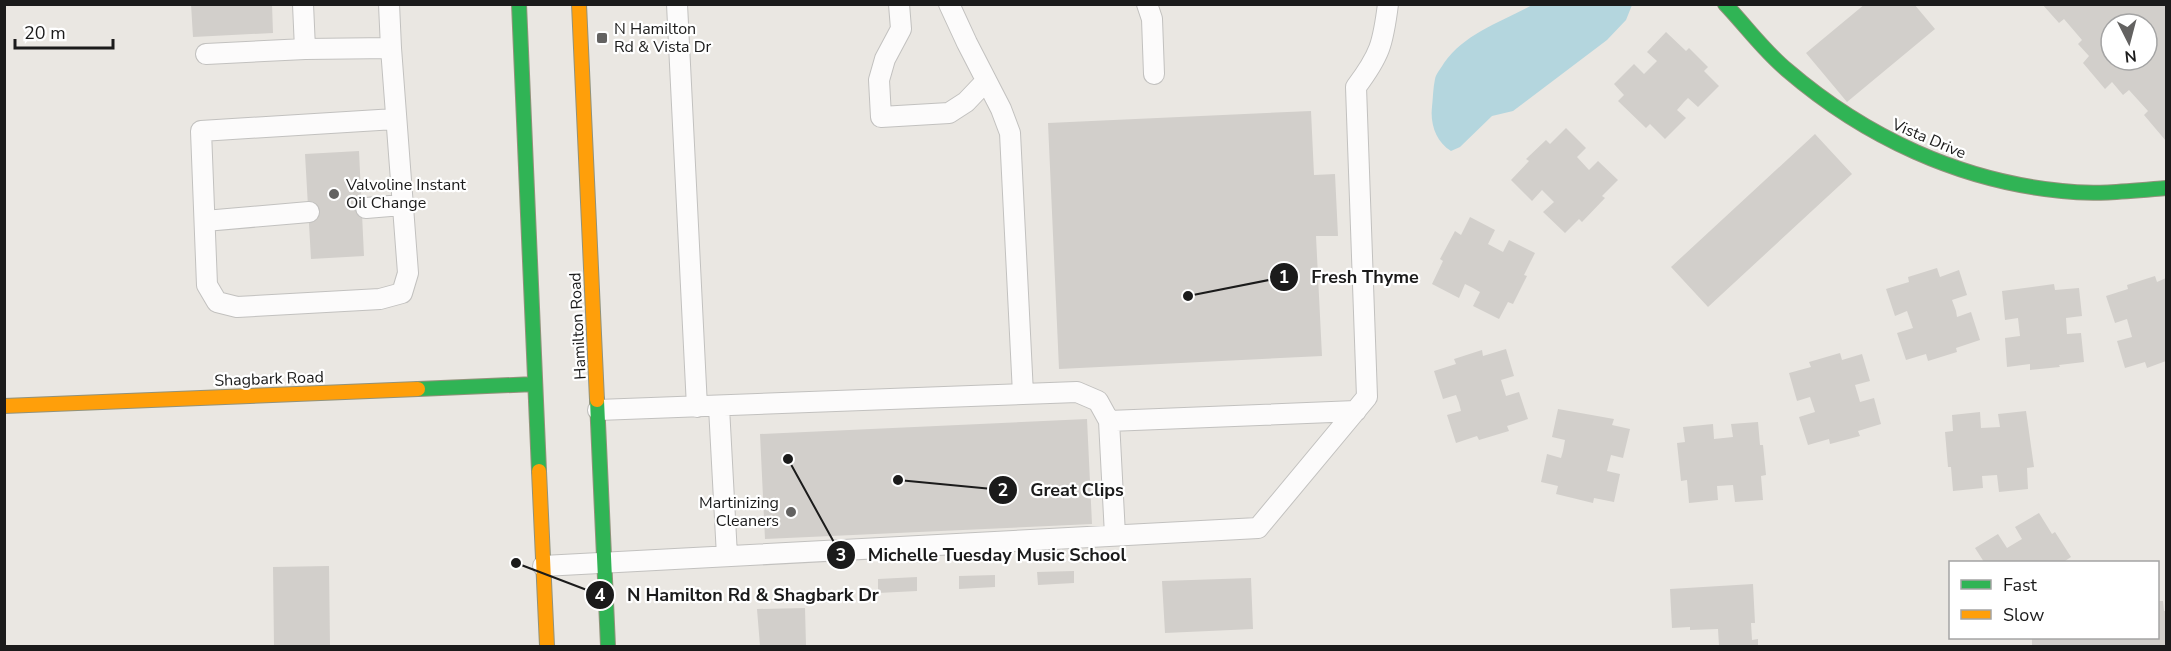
<svg xmlns="http://www.w3.org/2000/svg" width="2171" height="651" viewBox="0 0 2171 651" font-family="'Nunito Sans',sans-serif">
  <style>
    .water { fill: #b4d6de }
    .building { fill: #d2cfcb; fill-rule: evenodd }
    .lines { fill: none; stroke-linecap: round; stroke-linejoin: round }
    .lane-casing { stroke: #c2c1bf; stroke-width: 22 }
    .fast-casing { stroke: #91927b; stroke-width: 16 }
    .slow-casing { stroke: #91927b; stroke-width: 16 }
    .lane { stroke: #fcfbfb; stroke-width: 20 }
    .fast { stroke: #30b455; stroke-width: 14 }
    .slow { stroke: #ff9f0a; stroke-width: 14 }
    .poi-dot { fill: #636261; stroke: #fff; stroke-width: 2 }
    .labels { text-anchor: middle; dominant-baseline: central; stroke-width: 4.5; stroke-linejoin: round; paint-order: stroke }
    .poi-label { font-size: 16px; fill: #1b1b1b; stroke: #fff; text-anchor: start }
    .street-label { font-size: 16px; fill: #1b1b1b; stroke: #fff }
    .leader { fill: none; stroke: #1b1b1b; stroke-width: 2 }
    .callout-dot { fill: #1b1b1b; stroke: #fff; stroke-width: 2 }
    .mark-label { font-size: 18px; text-anchor: middle; font-weight: bold; fill: #fff }
    .callout-label { font-size: 18px; text-anchor: middle; font-weight: bold; fill: #1b1b1b; stroke: #fff; stroke-width: 4.5; stroke-linejoin: round; paint-order: stroke }
  </style>
  <rect width="100%" height="100%" fill="#eae7e2"/>
  <path class="water" d="M1532,5h100l-6,15 -19,20 -94,71 -21,5 -32,31 -9,4c-15,-9 -21,-27 -19,-44 1,-9 1,-19 3,-28 1,-5 6,-11 9,-16 21,-30 58,-41 88,-58z"/>
  <path class="building" d="M191,4h81l1,29 -80,4z
    M1865,4h49l21,25 -88,73 -41,-49z
    M2042,4h124v137l-22,-26 4,-4 -19,-21 -6,5 -11,-13 -7,7 -22,-26 6,-7 -11,-12 4,-4 -18,-21 -5,4zM2111,24h36v36h-36z
    M1666,32l20,19 3,-3 19,19 -4,4 15,15 -21,21 -10,-9 -4,4 -7,8 9,8 -21,21 -15,-15 -4,4 -28,-27 6,-6 -10,-11 20,-20 10,10 13,-13 -10,-9z
    M1311,111l3,64 21,-1 3,62h-22l6,120 -263,13 -11,-246z
    M1566,128l20,20 -9,9 12,13 9,-9 20,19 -16,16 3,2 -23,24 -3,-3 -14,14 -22,-21 11,-10 -12,-12 -10,11 -21,-21 18,-19 -3,-2 20,-19 4,4z
    M1815,134l37,40 -144,133 -37,-40z
    M359,151l5,105 -53,3 -6,-105z
    M1470,217l25,13 -7,14 15,8 6,-12 26,13 -11,22 3,1 -14,28 -5,-2 -9,17 -26,-13 7,-14 -7,-4 -8,-4 -6,14 -27,-14 11,-23 -3,-2 15,-28 6,4z
    M1937,268l3,9 19,-7 8,25 -15,5 4,11 1,6 14,-5 9,28 -24,8 1,4 -29,9 -2,-7 -20,6 -9,-27 16,-5 -6,-17 -12,5 -9,-27 23,-7 -1,-5z
    M2155,276l2,6 9,-4v83l-19,7 -2,-6 -20,6 -8,-27 15,-4 -5,-18 -12,4 -9,-27 22,-7 -1,-4z
    M2054,284l1,6 24,-2 3,28 -16,2 1,16 14,-1 3,29 -25,3 1,2 -30,3v-6l-23,3 -2,-29 15,-2 -2,-18 -13,2 -3,-29z
    M1506,349l8,27 -13,4 5,16 13,-4 9,27 -21,7 2,5 -30,9 -2,-4 -21,7 -9,-28 14,-4 -2,-8 -3,-8 -13,4 -9,-28 22,-7 -2,-5 28,-9 1,6z
    M1840,353l2,7 20,-6 8,27 -15,4 5,17 14,-4 7,26 -23,7 2,5 -30,8 -1,-5 -21,6 -9,-28 16,-5 -5,-15 -13,4 -8,-28 22,-6 -2,-5z
    M1558,409l56,10 -2,6 18,4 -7,29 -12,-3 -4,16 13,3 -6,28 -20,-4 -1,5 -37,-9 2,-8 -17,-4 6,-28 14,4 2,-7 2,-11 -13,-3z
    M2026,411l8,56 -7,1 1,21 -29,3 -2,-17 -15,1 1,12 -30,3 -2,-24h-3l-3,-35 8,-1 -1,-16 28,-3 1,16 19,-1 -2,-13z
    M1087,419l5,105 -327,15 -5,-105z
    M1758,422l2,23h3l3,30 -5,1 2,24 -28,2 -2,-17 -16,1 1,14 -29,3 -2,-23 -6,1 -4,-38 8,-1 -2,-15 30,-3 1,15 19,-2 -2,-13z
    M2039,513l13,21 3,-2 16,25 -6,4 1,1h-82l-9,-14 23,-14 9,14 15,-9 -7,-12z
    M329,566l1,80h-56l-1,-79z
    M1074,571v12l-36,2 -1,-13z
    M995,575v12l-36,2v-13z
    M917,577v14l-39,2v-14z
    M1251,578l2,51 -88,4 -3,-52z
    M1753,584l2,39h-4l1,17 6,-1v7h-39l-1,-17 -28,1v-3l-18,1 -2,-39z
    M2158,601h5l1,10h2v35h-134v-8h126z
    M805,608l1,38h-46l-3,-37z"/>
  <g class="lines">
    <defs>
      <path id="lane" d="M303,4l2,45 86,-1 -2,-44
        M677,4l20,403
        M899,4l2,25 -16,30 -6,21 2,37 68,-4 17,-11 20,-21
        M949,4l18,39 34,66 9,24 13,261
        M1147,4l5,15 2,55
        M391,48l17,225 -6,20 -22,6 -143,8 -20,-5 -10,-17 -6,-154 194,-12
        M206,54l99,-5
        M366,208l36,-3
        M205,221l104,-9
        M719,407l8,149
        M598,410l479,-18 21,9 11,20 6,114
        M1109,421l247,-10
        M543,566l715,-38 109,-131 -11,-310c24,-32 27,-43 32,-83"/>
      <path id="fast" d="M519,4l20,467
        M1725,4c21,22 39,47 62,66 78,67 173,111 275,121 34,4 69,0 104,-3
        M418,389l117,-5
        M597,400l11,246"/>
      <path id="slow" d="M579,4l18,396
        M4,406l414,-17
        M539,471l8,175"/>
    </defs>
    <use href="#lane" class="lane-casing"/>
    <use href="#fast" class="fast-casing"/>
    <use href="#slow" class="slow-casing"/>
    <use href="#lane" class="lane"/>
    <use href="#fast" class="fast"/>
    <use href="#slow" class="slow"/>
  </g>
  <g class="poi-dot">
    <rect x="596" y="32" width="12" height="12" rx="3"/>
    <circle cx="334" cy="194" r="6"/>
    <circle cx="791" cy="512" r="6"/>
  </g>
  <g class="labels">
    <g class="poi-label">
      <text x="614" y="29">N Hamilton<tspan x="614" dy="18">Rd &amp; Vista Dr</tspan></text>
      <text x="346" y="185">Valvoline Instant<tspan x="346" dy="18">Oil Change</tspan></text>
      <text x="779" y="503" text-anchor="end">Martinizing<tspan x="779" dy="18">Cleaners</tspan></text>
    </g>
    <g class="street-label">
      <text transform="translate(1929 139) rotate(23)">Vista Drive</text>
      <text transform="translate(578 326) rotate(-93)">Hamilton Road</text>
      <text transform="translate(269 379) rotate(-2)">Shagbark Road</text>
    </g>
  </g>
  <path class="leader" d="M1188 296L1284 277M898 480L1003 490M788 459L841 555M516 563L600 595"/>
  <g class="callout-dot">
    <circle cx="1188" cy="296" r="6"/>
    <circle cx="898" cy="480" r="6"/>
    <circle cx="788" cy="459" r="6"/>
    <circle cx="516" cy="563" r="6"/>
    <circle cx="1284" cy="277" r="15"/>
    <circle cx="1003" cy="490" r="15"/>
    <circle cx="841" cy="555" r="15"/>
    <circle cx="600" cy="595" r="15"/>
  </g>
  <g class="mark-label">
    <text x="1284" y="283">1</text>
    <text x="1003" y="496">2</text>
    <text x="841" y="561">3</text>
    <text x="600" y="601">4</text>
  </g>
  <g class="callout-label">
    <text x="1365" y="283">Fresh Thyme</text>
    <text x="1077" y="496">Great Clips</text>
    <text x="997" y="561">Michelle Tuesday Music School</text>
    <text x="753" y="601">N Hamilton Rd &amp; Shagbark Dr</text>
  </g>
  <rect width="2171" height="651" fill="none" stroke="#1b1b1b" stroke-width="12"/>
  <rect x="1949" y="561" width="210" height="78" fill="#ffffff" stroke="#a4a4a4" stroke-width="1.5"/>
  <rect x="1961" y="580" width="30" height="9" fill="#30b455" stroke="#a4a4a4" stroke-width="1.5"/>
  <text x="2003" y="591" font-size="18" fill="#1b1b1b">Fast</text>
  <rect x="1961" y="610" width="30" height="9" fill="#ff9f0a" stroke="#a4a4a4" stroke-width="1.5"/>
  <text x="2003" y="621" font-size="18" fill="#1b1b1b">Slow</text>
  <g transform="translate(2129 42) rotate(174)"><circle r="28" fill="#ffffff" stroke="#a4a4a4" stroke-width="1.5"/>
  <path d="M0-4.5L10 22L0 15L-10 22Z" fill="#636261"/>
  <text y="-9" font-size="16" font-weight="bold" text-anchor="middle" fill="#1b1b1b">N</text>
  </g>
  <path d="M15 39v9h98v-9" fill="none" stroke="#1b1b1b" stroke-width="3"/>
  <text x="24" y="39" font-size="18" fill="#1b1b1b" stroke="#ffffff" stroke-width="4.5" paint-order="stroke">20 m</text>
</svg>
